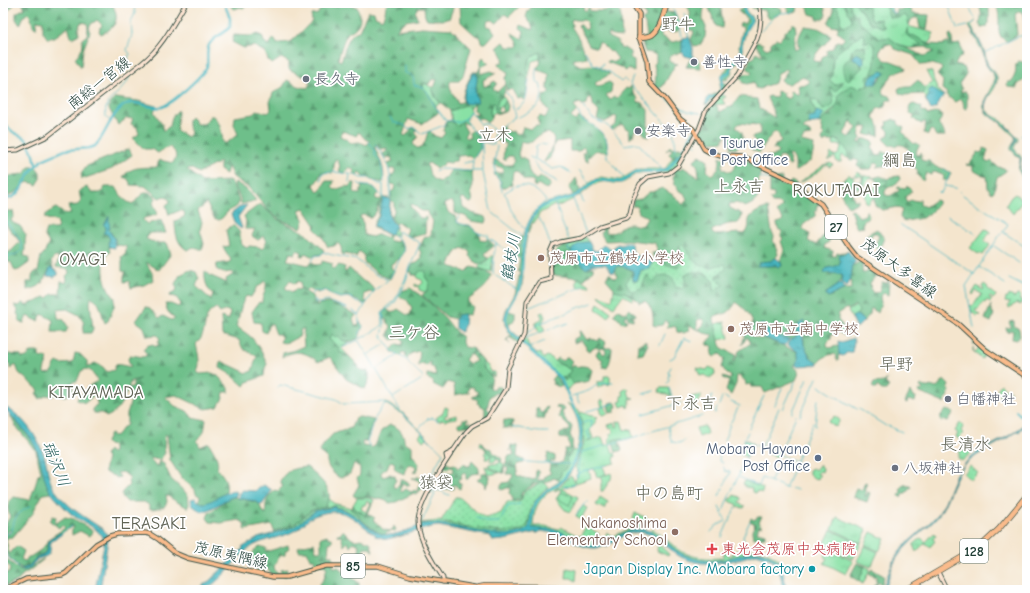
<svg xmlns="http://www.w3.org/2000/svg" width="1030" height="593" viewBox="0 0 1030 593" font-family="'Comic Neue','Klee One',sans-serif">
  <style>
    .grass { fill: url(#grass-tufts); stroke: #548f6c; fill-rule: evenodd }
    .forest { fill: url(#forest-firs); stroke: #467e5f; fill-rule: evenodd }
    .wetland { fill: url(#wetland-marsh); stroke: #548f6c }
    .park { fill: url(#park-dots); stroke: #548f6c }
    .garden { fill: #89e1a5; stroke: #548f6c }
    .water { fill: url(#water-ripples); stroke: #327a7a }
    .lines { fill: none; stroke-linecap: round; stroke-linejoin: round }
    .stream { stroke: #46b6bf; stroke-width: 1 }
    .canal { stroke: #46b6bf; stroke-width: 2 }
    .river { stroke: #46b6bf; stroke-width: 2.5 }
    .secondary-casing { stroke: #3f564b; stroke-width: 5 }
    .primary-casing { stroke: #3f564b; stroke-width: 5.5 }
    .highway-casing { stroke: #3f564b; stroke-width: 6 }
    .secondary { stroke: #fde4d1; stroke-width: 3 }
    .primary { stroke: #fabb8b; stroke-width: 3.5 }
    .highway { stroke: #fabb8b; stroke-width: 4.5 }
    .worship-dot { fill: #6b7280; stroke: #fff; stroke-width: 1.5 }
    .service-dot { fill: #5c6f8a; stroke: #fff; stroke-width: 1.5 }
    .education-dot { fill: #8d6e63; stroke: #fff; stroke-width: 1.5 }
    .health-dot { fill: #e0444e; stroke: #fff; stroke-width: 1.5 }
    .culture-dot { fill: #0f9aa8; stroke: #fff; stroke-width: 1.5 }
    .labels { text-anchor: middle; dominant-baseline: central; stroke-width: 3.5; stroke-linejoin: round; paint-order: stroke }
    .shield { fill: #fff; stroke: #627771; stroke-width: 1 }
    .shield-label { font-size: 14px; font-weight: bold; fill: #1f3d34 }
    .worship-label { font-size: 15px; fill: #5b616d; stroke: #fff; text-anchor: start }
    .street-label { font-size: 15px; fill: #1f3d34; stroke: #fff }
    .service-label { font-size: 15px; fill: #4e5e75; stroke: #fff; text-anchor: start }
    .education-label { font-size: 15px; fill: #785e54; stroke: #fff; text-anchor: start }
    .health-label { font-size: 15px; fill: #be3a42; stroke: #fff; text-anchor: start }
    .culture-label { font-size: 15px; fill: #0d838f; stroke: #fff; text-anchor: end }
    .water-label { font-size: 16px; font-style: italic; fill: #2b615e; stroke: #fff }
    .quarter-label { font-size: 17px; fill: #616455; stroke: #fff }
  </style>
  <defs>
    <pattern id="grass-tufts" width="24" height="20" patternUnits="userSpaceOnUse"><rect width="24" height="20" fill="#89e1a5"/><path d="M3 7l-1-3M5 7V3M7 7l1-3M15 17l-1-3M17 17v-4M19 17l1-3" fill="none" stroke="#76c28f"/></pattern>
    <pattern id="forest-firs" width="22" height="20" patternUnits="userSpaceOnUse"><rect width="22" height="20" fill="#6ebf8a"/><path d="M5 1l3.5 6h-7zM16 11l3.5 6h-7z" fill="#5a9c72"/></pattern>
    <pattern id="wetland-marsh" width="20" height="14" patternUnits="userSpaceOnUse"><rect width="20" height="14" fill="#89e1a5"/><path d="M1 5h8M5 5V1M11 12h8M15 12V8" fill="none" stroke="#76c28f"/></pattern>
    <pattern id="park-dots" width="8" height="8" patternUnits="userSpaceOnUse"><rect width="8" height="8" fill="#89e1a5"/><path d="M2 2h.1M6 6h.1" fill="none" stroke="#76c28f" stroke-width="1.8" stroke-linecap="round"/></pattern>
    <pattern id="water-ripples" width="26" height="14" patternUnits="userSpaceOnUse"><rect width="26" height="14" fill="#46b6bf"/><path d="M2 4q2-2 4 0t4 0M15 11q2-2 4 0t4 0" fill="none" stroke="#3a959c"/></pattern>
  </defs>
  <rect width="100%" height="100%" fill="#fff"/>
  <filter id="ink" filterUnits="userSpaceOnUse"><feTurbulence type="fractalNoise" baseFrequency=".025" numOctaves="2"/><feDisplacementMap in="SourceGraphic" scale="8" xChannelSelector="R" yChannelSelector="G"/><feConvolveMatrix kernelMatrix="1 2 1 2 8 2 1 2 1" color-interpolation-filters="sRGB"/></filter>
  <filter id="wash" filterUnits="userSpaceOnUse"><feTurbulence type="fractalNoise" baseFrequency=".012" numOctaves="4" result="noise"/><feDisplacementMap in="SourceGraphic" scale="16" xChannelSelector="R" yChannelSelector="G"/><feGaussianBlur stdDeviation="0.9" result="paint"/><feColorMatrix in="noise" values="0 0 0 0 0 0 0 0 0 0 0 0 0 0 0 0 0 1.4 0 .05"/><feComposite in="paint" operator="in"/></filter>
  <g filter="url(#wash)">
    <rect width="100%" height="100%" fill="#f4e5cd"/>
    <path class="grass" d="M832,3h58l3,12 19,-1 -3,11 2,2 23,6 -5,11c-4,1 -10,4 -15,4 -15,1 -17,-12 -34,1l-2,9 -2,27 -37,15c-3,11 -14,13 -18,23h-3l5,-10 -8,-2 -4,-12 6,1 6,10 9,-17 -2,-3v-3l2,1 -12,-22 25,-24 -2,-10 -7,-6z
      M976,21l-5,4c5,8 9,16 13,25 2,5 2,10 4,15 3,4 8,7 9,12 3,17 -30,28 3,42l-2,3 -11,-8 -4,-8 2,-7 9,-17v-6l-8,-11 -4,-14 -13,-25z
      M540,52v7l-8,2 -4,18 -2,-2c2,-12 1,-21 14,-25z
      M424,83l9,5 2,9 5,6 -5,4 -12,-21z
      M503,96l3,5 -3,5 -5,1 -3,3 1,2 -4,2 -1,4 -1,-7 2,-8h3z
      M475,102l-1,2 -3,3 -3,-1 3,3 -5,11 2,5 -2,-2 -1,1 -2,-4v3l-2,-1 -5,4 -4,-5 -2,-10 14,-6 3,1 -4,-3 7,1z
      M1001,120l17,17v3l-4,8 8,10 -2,10 3,7 4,1 -1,4 1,5 -9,-15 2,-11 -9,-9c-1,-5 5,-8 4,-13l-15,-14z
      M693,134l-11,24 -2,-1c-8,25 -24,12 -40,16 -8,1 -12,9 -19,10 -4,1 -8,0 -12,-1 -12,-2 -18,5 -27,12v-1l12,-11 -12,10 -1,-2 11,-9 9,-4 19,3 18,-11h24l4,-1 6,-10 2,1 -6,10c5,-3 5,-7 8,-11 8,-8 10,-14 17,-24z
      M834,139c9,3 14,11 17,19h3l-1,3 -11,-6 -1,7h-4l-2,-5 -7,3 3,-4 -1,-1 1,-2 3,3 5,-2 3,-9h-9z
      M831,163l2,2 -4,2 -1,-2 -4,1c-3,5 -19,15 -25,17l20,-14 4,-4z
      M580,191v2l-6,3 6,-3 1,2 -8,3 -1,2 -16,7 -1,-2 -15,8 -6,10h-2l-4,11 -1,-1c6,-14 10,-23 22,-30 -12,4 -20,17 -23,29l-1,-1c3,-6 5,-13 9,-18 11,-16 31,-11 46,-22z
      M381,198h9c0,14 -5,17 6,28v9l-3,-1 -4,2 -5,-4 -11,-4 1,-5 4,-7zM381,200l9,3 -1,10v22l-14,-7 7,-23z
      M585,237l4,5h-5l-11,6 -2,4 -3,-4 -6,-1 -1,-4 8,-1z
      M491,256h2l-2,16 -12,-4 1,-4 3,1z
      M578,278l12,7 -1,2 -5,-1 -6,2 -2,-6z
      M614,290l9,1 11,7 -2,2 -9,-5 -9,12 -14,-10 -1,-2 13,5z
      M598,303l13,9 -3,5 -12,-8z
      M543,312l2,5 -3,6 3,8 -6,2 -3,-8 -2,-1 7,-4 1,-3 -2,-4z
      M332,334l6,1 3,5 9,2 -9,6 8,8 -10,-4 -10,-13z
      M524,339h2l4,9 7,6 3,-1 4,6 2,-3 6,2 2,3 17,9 -6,9 -3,-2 3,4 3,-3 6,6 -7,6 -8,-14 -36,-34z
      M974,340l-1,12 2,1 5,-7 7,5 -5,8 -9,-7z
      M522,343l37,34 7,14h-1l-7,-14 -36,-33z
      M483,361l5,5 2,6h5l-1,5 -3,-5 1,5c-6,-5 -9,-8 -9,-16z
      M709,367l5,2 1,5 -5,4 -6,-3 -4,1 -3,-8 10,2z
      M604,376h6v8l-2,1v-2l-10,5 -1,-6 7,-1z
      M1001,384l3,3 -2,3 2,2 2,-4 5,4 -1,1 -2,-1 -5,6 -4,-3 2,-3 -4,-2z
      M627,388l2,1 -1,2 2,6 4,1 -4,1v5l-2,4 -1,-3 -6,2 -2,-5 3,-1 -1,-5 3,-1 -2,-4z
      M660,388h8l3,8 -12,-4z
      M702,395l-5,10 -8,-4 2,-4z
      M603,400l5,14 -6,1 -2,-7 2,-1 -2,-6z
      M385,402l18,11 28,28 -4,-3 -4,3 -4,-5 3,-3 -20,-19 -18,-11z
      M567,403l6,4 5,10 -4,-10 5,3c2,8 4,17 4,25 0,7 -2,14 -5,21 -6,18 -14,28 -30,37l-2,-3 14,-9 -4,-2 4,-2 1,-4 6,-7 -1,-7 6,-7v-2l4,1c6,-14 4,-28 -3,-41 -2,-3 -5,-5 -6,-7z
      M445,407l3,1 -1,7 -3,1 1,2 12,-3v3l-8,1 -4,2 -2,-2 -4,2 -3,-3 7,-5z
      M581,412l8,3 9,2 -2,1v3l-6,9 3,8 -6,3 15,-4 3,8 5,-1 3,9 2,-1 1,5 -2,1 1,5 -12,3 3,8 -9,3 -3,-9 -5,2 2,8 -15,5 -1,-3 2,-3 -1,-1 2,-5 -3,-3 9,-26 -4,-29z
      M960,423l4,2 -3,6 2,2 -4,6 -3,-2 2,-4 -3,-2z
      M705,426l2,8 -8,3 -3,-9z
      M485,466l14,7 -11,2z
      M612,473l-1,6 -8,12h-2v-8l2,-1 -2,-6z
      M570,476l3,2 2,6 -11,3 -2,3 -3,-1 -4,2v-1l6,-4z
      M745,481l18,7 -1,5 -5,-2 -1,2 -4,-1v-4l-7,-1v-2l-2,-1z
      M545,491l2,3c-11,9 -13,18 -14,32h12l14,3 2,-2c13,7 23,13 37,12l-1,4 12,-4 -4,-3 2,-3 6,3 18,-8h1v2c-14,3 -25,15 -40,15 -12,0 -20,-9 -31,-13 -10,-4 -20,-3 -30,-4l2,-19 -5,19 -2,2 -16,5h-13l-49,-10h-29v-2l19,-2 62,12 8,-1 19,-7c4,-14 7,-24 18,-34z
      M734,495l6,2 1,2 -2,3 1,2 5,2 -1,2 -8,-1 1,-3 -8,-3 1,-3 1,1z
      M600,497l8,5 -4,7 -8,-4z
      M329,498l4,5 18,5 -1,1 10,8 -2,1 -13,-9 -11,-2 -21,5 -19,15 -20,6v-1l20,-7 17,-14 6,-2 19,-3 -11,1z
      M357,498h12l5,2 -2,4 -5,-3 -2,4h-2l-2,4 5,3 -1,4 -5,-5 -4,-1 -3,-5z
      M837,517l30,13 -6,13 -29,-14z
      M652,529c10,5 16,13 25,19 12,10 30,11 45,10l3,-6 3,1 1,3h3v-3l6,-3 6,2 1,2c-23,8 -49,11 -69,-4 -8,-6 -14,-15 -25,-18z
      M831,530l30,14 -8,15 -29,-14z
      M871,532l14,7 -6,12 -14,-6z
      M934,533l2,3 -3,3 2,2 -5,6 -5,-4z
      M921,538l5,4 -10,10 -3,-7z
      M658,544l11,10 -1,2 -11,-5z
      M865,546l13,6 -7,15 -14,-6z
      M828,549l10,4v2l1,-1 14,7 -7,13 -22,-11 3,-5 -3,-1z
      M750,550c12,-1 22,3 31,11l-2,2c-9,-10 -21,-14 -34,-10l-1,-1z
      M865,566l5,3 -7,15 -4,-4z"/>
    <path class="forest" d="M6,3h10l-13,12v-7z
      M22,3h89c5,6 8,18 1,24 -2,3 -7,5 -11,7l-2,-3 3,-6 -5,-5 -7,5 -1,4 1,3 -7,18 -2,17 -6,-9c5,-6 10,-11 7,-19l5,-4 1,-7 -1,-5 -6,-1 -3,7 1,5 -7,4 -4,-11 -12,9 -8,3 -5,-7v-11l-6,-1 -1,8 -2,-1c-3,-5 -2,-10 -6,-14l-4,3 -4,9 -4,-6v-6l9,-5z
      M230,3h19l-5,5 -4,-1 -5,2 -3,-1z
      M321,3h29l1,3 6,1c4,10 5,16 -4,23 -3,1 -6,3 -7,6 -2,3 -8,21 -8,24l3,1c4,-10 6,-28 18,-30l9,-20 6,1 1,4 7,3 3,-6 1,-8 3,-2h64v5l-4,11 -2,-1 -4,2 -16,-1 -2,-3 -1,-9h-6l-3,5 3,7 -13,2 -9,9 26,-3 30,2 19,19 -8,28 -4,5h-9c-2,9 5,14 8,22l4,-1 2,3 -14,6 -15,-14 -3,-9 3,-2 2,-7 -6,1 -2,4 -5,-1 -1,4c6,7 13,16 15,26l-16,11 -14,-5 -5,16 3,1 6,-8 5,1 -2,3 3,5 -5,5 1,4 3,2h4l4,-6 3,-10 2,-1 5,5 6,2 4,-5 -2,-2 3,-9 5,-1 5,5 5,-4 2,1v2l4,7 -3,4 2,2h4l-1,-5 3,-3 7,7 2,11 -8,11 -4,-4 -11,1 -1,5h-4l-2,2 -6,-1 -4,4 -5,2 -7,-5 -3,1c6,9 0,13 13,18l7,-4 5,-8 21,2 1,14 -2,5 2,11 -3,1 -6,-5h-3l2,10c4,1 6,3 9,5 4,1 10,3 14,4l1,3 -1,3 -15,-2 -6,-5 -10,-3v-6l-3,-6 -7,3 3,8 7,4 2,6 2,2 10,1 11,10 -1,5 7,1 1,-2 7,6v1l-9,7 -1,3 4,2 -5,6 -7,-1 -7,-7 1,-3 -2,-4 -2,1 -4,-2c-6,3 -11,12 -12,18l16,6 5,-5 15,4 5,4c-1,11 -14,18 -23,25v2l5,5 -4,8c-6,-1 -12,-2 -14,4l-8,-2 -25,-22 5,-4 1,-11 -8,-9 -3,4h-5v-3h-3l4,-8 4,-1 4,-4v-6l-2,-4 6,-13 3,1 3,-3 2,-13 -5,-6 -1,-4h-6l-6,-5 -5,-3v3l10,12h4l2,-1 -1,16c-7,2 -12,7 -19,1l2,-5 -10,-7 -3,2 -5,-8 1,1 3,-5v-10l-3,-1v-9l3,-2 1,-5 -4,-1v-8l4,-3v-4h-6l-1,-5 5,-2 -2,-5 -5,1 -3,-4 4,-3v-3l-7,1 -4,-5 -1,4c5,12 11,21 8,34 -8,1 -12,-6 -20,-5l-1,-3 -3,-2 -2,3 -2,-1 -2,-5 -4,-2 -4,6 -5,-1 -1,-4 1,-2 -2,-5 -3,-2 -2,14 -12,-1 -2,6 -5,7 4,7 2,-1 6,-10h8l-2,6 3,3 11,-4 4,1 2,-4h3l-1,9 3,2h3l2,-8c8,1 12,0 17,7l-4,4 1,2 5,1 -5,12 -5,6 -6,-3h-4l-1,3 3,5 1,12 8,2 7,-3 6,4 3,-3 2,6 8,1v-3c12,12 5,18 -7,25v3l3,4 -4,8 -13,-6 -13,-11v-7l-5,-4 -3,6 -5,-2 -9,-1 -1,-7 -3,-4 -4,3 -6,1 -6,-11 -8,-8 2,-2 -12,-18 -5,2 5,11 -3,7 -22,-9 -10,-8 -20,-23 -16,-11 -5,-11 -2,8 -6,-4v-8l-21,11 -7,-4 -5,1 15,12 29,-1c2,6 12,22 5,26 -2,2 -4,1 -6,3 -5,3 -6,8 -11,10l-5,-2 -8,-16 -3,5 -4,2 -1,2 4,11 -2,8 4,14 -2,5h-5l-4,-2 -5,3c-11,-4 -13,-18 -13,-29l9,-4 1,-4 -4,-3 -12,5 -3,-10 4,-3 -1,-3 -5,-3 -5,2 -14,-12 -14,-1 -3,-6 -5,-2c9,-12 21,-9 34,-10l2,-7 14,3 3,-6 -1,-5 -5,-5 -6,2 -6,4 -7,-4h-7l-11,-11 6,-4 -2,-7 -6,-3 2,-5 -6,-1 -9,7 -10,-18 7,-9 23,3 18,5 -2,6 8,12 1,7 7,-5 2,-9 6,-7 -1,21 10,6 4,-5 -3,-6v-7l3,-3 5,8h8l6,-8h3c8,6 9,18 10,27h4l11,-9 -4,-9 1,-8 18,-3 4,-4 11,3 3,-3 -1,-8 3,-9 10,-6 4,-7 13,7 7,1 3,-3v-9h-8l-13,-7v-7l-8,-4 -9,6 -4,-4 -3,-8 -11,-6 -10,2 -12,-6 2,-7 16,1 8,-2 4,2 2,6 5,3 5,-7 3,6c5,-2 8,-1 13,-2 2,0 18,-17 22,-21l-1,-6 7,-1 1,-3 4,-2zM342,131l15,5 1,-4 2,1 5,6 5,2 -3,4 -8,-3 -8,1 -5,-4 -6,-3z
      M462,3h56l-1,1 2,3 -10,10 -4,-3 -8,9 -5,-3 -5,1v5l4,1 4,6 -9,10h-3l-4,-7 -4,-1 -14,-13 -1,-18z
      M535,3h50l-2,6 3,2 3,-4 1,4h15l7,-7c13,6 8,20 10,33l-9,-1 -4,-2 -1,3 10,5 3,7 3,-1 6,4v5l4,4v11l-6,-4 -2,3 -6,-4 -13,-5 1,-2 6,2 4,-3 -6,-8 -2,1 -10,-10 -4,6 -7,-3 -11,-20 2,-1 5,6 3,-2 -1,-5 -3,-3h-8l-4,-1 -1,3 2,3 -2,1 8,13 1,4 7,15 -14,1v2c10,9 13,2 22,5 4,1 11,5 15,8l-15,9 2,4 12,-5 3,2 -1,8 -5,3 4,5 4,-3 3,1 9,-10 3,1 2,-3 2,7 5,6 -1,2 2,2 2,-1 7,8v28l-4,-4 -3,-6 -6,1 -2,7 -3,3 -1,-10 -4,-1 -3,-4 -9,6 -2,-2 5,-4 1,-7 -2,-1 -10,6 -8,-3 2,-7 -6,-7v-4l-3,-4 -2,1 -1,6 -5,1 -2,-2 -6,2 3,6 -6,6 4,4 4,-4 15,9 12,12 2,14c-14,0 -9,-6 -20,6v4l-3,-2 -3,-7h3v-4l-2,-2 -4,4h-9v-11l-15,2 -5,16 -6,4 9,-16 1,-8 -5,-5c-7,0 -12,3 -17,9h-11l-3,12 2,5 2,-2 5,4c2,9 1,16 11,19l2,-4 11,8 -3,5 -4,-1 -6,-4 -3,3 -2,-1 1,-4 -3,-2h-7l-7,-9 -4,1 -1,6 1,7 -2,1 -1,-1 -7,3 -2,-2v-5l-6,-5 -1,-3h9v-5l-9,-3v-5h2l8,5h7l3,-3 -2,-6h-4l-3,4 -2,-1 1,-10 2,-2 -1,-4 -10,-3v-4l6,-1 -1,-7 4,-2 -1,3 7,3 3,-1 2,4 6,-2 2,-6 7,2 3,-1 3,-3 2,2 2,-4h-2v-5l2,-2 5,2 4,-7 -7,-8c3,-7 -2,-7 7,-10v-2l-2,-4 2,-7v-6l-11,-4 -1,-3 3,-2 1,-6h-1l1,-7c-14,4 -13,13 -15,25l2,2 -2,15 -2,6 -3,-2 -3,1 -4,-8 -3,-2 -4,2 -2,-14h2l1,-4 -9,-8v-2l4,-1c1,-6 -2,-10 -6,-14l7,-6 3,5h10l2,-2c-2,-6 -5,-7 -7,-12l10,6 2,-8 -4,-3 1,-3 12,5 -1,-5 -6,-8 2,-6z
      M640,3h26l4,2 -4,5 1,2 8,1 5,13 -2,5c-6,2 -9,1 -15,-2 -2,3 -3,5 -1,8l6,3v2h7l7,-3v14l-8,1 -5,3 1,5 8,2 -3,1 -12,21 -5,4 -4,-4 1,-2 1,-9 -2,-11 2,-2v-7l-4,-2 -7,-1 -4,-12 6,-4 -2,-12 -3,-4 4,-2 -1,-5 -6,-2 -1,-2z
      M685,3h20l-2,11v7l3,6 -1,10 -5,8 -6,1 -3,-7 3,-6 -1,-3h-5l1,-8h-2v-3l3,-2c1,-7 -2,-9 -5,-14z
      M707,3h14c-1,10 3,15 1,25l-6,-2z
      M760,3h19l-2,2 5,5 -1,3 -10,6 -5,-3v-5c-5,-2 -10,-1 -14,-3l1,-4z
      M783,3h15l-1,9 -7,1 -5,-9z
      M811,3h16l-3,2 2,10 -3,4h-6v-3l-7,-2 -2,-6 -3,-4h4z
      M830,3h6c1,6 6,12 4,19l4,4h2l6,-5c0,-5 -5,-7 -6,-14l-2,-2v-2h6l1,6 7,9v3l19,15v3l12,-2c9,9 23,13 35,19l10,-4 -8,-5 -14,1 10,-3 -15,-10 -1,-2 2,-6 -1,5 5,4 1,-1 16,9 15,1v-2h6l-1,-8 2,-1 2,11 7,-1 3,11 -5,4 -3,6 10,3 1,6 -7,10 3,5 -2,3 5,-1 2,3v15l-3,-1 -1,-7 -3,-2 -5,3 -9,-7 1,-2 -5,-4 1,-8 -6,-6 5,-6 -1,-2 -8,-3 -12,1 -8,-10 -18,-6 -5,-5h-3l-7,5 -1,4 6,7 6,1 13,5 2,3 -13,5 -11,16 1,4 7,2 2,4h-4l-2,2 1,1 -2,4 -8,2 -4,9 3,1 3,8v9l-5,-1 -2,1 -7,-2 3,-7h-6l-2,3 1,1 -2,4 2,3 -3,5h2l2,-2v-2h4l8,3 -2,5 5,9 4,-1 2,-4 8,6 4,7 -19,3 3,-3 -4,-1 -4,6h-9l-5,-3 2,-5 -11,-4 1,-4c-5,-6 -7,-12 -15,-14v2h-9l-1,2 -2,-3 2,-5 -2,-2c2,-4 -2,-9 0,-13 8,-6 19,-14 16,-25l13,-10 10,4 1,-3h7l-1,-5 -2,-3c11,-7 9,-20 9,-32l-6,-5 -5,2 1,-7 -3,-2 -22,16 -7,7 -1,20 -3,2 6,6 8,-4 -1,3 -7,8 -3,-4 -2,-1c2,9 10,20 -7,23l-6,-10 -6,-1 2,8 3,5 -2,5 -5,1v3l2,4 -5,1 -3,3 7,4 2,3 -8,1 -3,5 13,3 -1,8 -2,8c-6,2 -9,9 -16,10 0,-6 1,-12 -4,-16h-3l3,10 -2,1 -6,-10 -3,1 -4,7h-2l-6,-5v-3l4,1 6,-4 -2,-5 -3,1 3,-5 5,-3 -2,-6 -4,-4 -7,8 -9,14 -8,-4 5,-7 -4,-4 1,-2 7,-2v-8l-2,-1 -19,-2 -3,4 6,5 1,6 -7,11 -6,-1 1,-4 -2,-1 -1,-9 -3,2 -2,5 -10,1 -5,-2 -1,-5 -4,1 -2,-5h-2l2,-4 3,1 4,-9 -4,-2 1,-3 5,-8 6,-1 4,7 13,-7 7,-9c6,1 12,3 17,3l2,9 16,10c-1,-7 -6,-14 -8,-21l3,-1 2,2 5,-2v-5l6,2v3l5,3 3,-2 -1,-6 2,-1 5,5 2,-2 -2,-7 2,-1 9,-1 1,-2 -1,-2 -5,-4 -14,8 -6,-1 -2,-3 7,-10 -2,-1 -8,4 -3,10 -10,3 -5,3 -5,-1 -1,-6 -7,2 -4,-1v-2l-3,-3c2,-4 7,-5 11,-4l1,-2 -5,-4 3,-9h1l4,-2 1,-5 7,4 -3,-7 -4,-3v-4l7,2 -1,2 5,3 4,-2v-4l6,-5 2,2c5,-4 6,-11 12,-13l1,-3h3l1,7 -2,19 6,-2v-1l-2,-1c0,-8 2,-14 7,-20l13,2 13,7c-3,10 -14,12 -18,26l8,1 1,-5 5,-3 -1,-3 7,-3 4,-7 4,1 4,-4 -8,-7 2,-4 -2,-2 -5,2 -4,-4 6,-12v-5zM879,73h6l-9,11 -5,-7zM852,119l-1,2 6,7 -8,10 -5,-4z
      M855,3h7l5,2 5,15 9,-1v4l4,4 -1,1 -13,-5z
      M885,3h3v6l5,5 4,-1v-4l5,1 5,-3 3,1 3,6 16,1 -2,15 -7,-2 -2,-10h-4l-3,2 -2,5 -2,-8 -2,-2 -7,3 -9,-1z
      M978,3h8l3,6v14l-2,4 -5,1 -3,-4c4,-6 2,-15 -1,-21z
      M996,3h31v25l-3,-14 -4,-3 -5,3 2,21 -10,6c-10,-3 -8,-13 -8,-22 0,-6 -2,-11 -3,-16z
      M746,7l-1,3 7,7 1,3 -7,11 -1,5 -3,9 1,13 -1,3 -6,2 -4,6 1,3 -6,8 -4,-1 1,5 1,-1 3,3 -13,14 -3,-1 -5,6 1,-2 -3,2 3,-8 7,-3 4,-3 2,-14 13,-18 7,-3 -2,-10 4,-17v-2l-4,-1 2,-4 3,2 3,-5 -9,-8z
      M856,46h9l1,10 -2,2 -7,-5 -4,3 10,11 -13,12 -2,1c-5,-4 -7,-12 -3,-18 1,-1 4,-3 5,-5 2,-6 0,-6 6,-11z
      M483,57l6,6 -8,4 -1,4 1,3 10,-3 5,2 -3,2 -10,5 1,7 11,-6 2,2 -4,6 4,3 8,-8c0,8 0,11 -7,15l-1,6 -5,-2 -2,8 1,7 -4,5 -3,-4 -3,-1 -4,1 -4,-4h4v-3l-3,-2 1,-8h3c-4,-11 -1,-18 -1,-29l-3,-1c-6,10 -11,21 -10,31l-1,-1c-1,-11 5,-21 10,-30h5l3,-7v-5z
      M696,58l4,3 1,7 -15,-1 3,-6z
      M1018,61l9,2v13l-10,10v2l-8,-1 -2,-2v-3h4c4,-6 6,-11 4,-18z
      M918,80l7,8 -2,6 -19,1 -5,-2 -1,-4 3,-2h9z
      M505,101h1l2,5 -1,5 -8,3 -3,-1 -2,-6h4l1,2 -2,1 2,3 4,-2 -3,-6 3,1z
      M914,104l7,3 1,5 2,-1 4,4 9,-3 6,4 -5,8 5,6 2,6h-9l-3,-6h-3l-2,5 -4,-2 2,-11h-3l-1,2 -6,-3 -3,-3 2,-3 -5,-1 -1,-6 2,-3z
      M894,119l1,2 2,-1 1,1v3l6,4 -2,4 5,4 -3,3 3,-2 7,7 2,-1 4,2 -3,4 -1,6h4l1,-3 1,4 -2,1 3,4h6l7,6 9,2 6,4 -3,7h-6l2,-3 -4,-4 -7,-1 -2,3 -5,-2 -3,8 -6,-6 1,-4 -11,-13 3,-6c-4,-6 -6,-8 -13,-7l-1,2 -4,-3 -2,2 -7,-7 6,-4v-4l-4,-4 3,-2 -1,-3z
      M670,146l4,2 5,-1 5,2 -10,10 -5,-5 3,-4 -2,-2 -4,3z
      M984,148l4,2 -3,11 4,2 2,-2 7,6 6,1 2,3 -9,6 -3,14 -2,2 -4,-5 -1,-12 -7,-2 -7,-4v-4l-7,-1 4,-1 8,-12 3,1z
      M129,149l3,6 -20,14 -30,10 -1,-6 6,-7z
      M700,155l8,5 -1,11 5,4c7,-4 8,-10 8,-18l5,1 -3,8 1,3 7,3c3,-2 6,-6 6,-10l-8,-4h13l19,8 2,5c-10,15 7,27 -17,36l-8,-4 -8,1 1,4 12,6 -1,5 -3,4 -10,1 -16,6v3l3,2 24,-2 5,1c6,-4 4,-9 5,-14 1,-6 14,-12 19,-12l4,25 2,3 -1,6 3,2 -1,2 3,8c-3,7 -11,10 -18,8l-3,4h12l7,-1 2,2 4,-1 -1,-4 -1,-1 4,-11 -3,-9 2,-2 -2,-3 1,-5 -4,-2 -1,-6 4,-1 2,-3 -6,-7 6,-6 -5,-3h-6l-2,-4 4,-1v-4l-4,-1v-13l12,-2 -1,7h8l2,-4 6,3 -4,8 6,1 2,-4 19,15 -3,1 -2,11 -12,9 -1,3 8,6 -2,7 8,4 9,-11 4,2v6l-4,2 -1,4 9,3 -1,5h4l1,-3 8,-1 2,-2 1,1 -3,3h-5l-2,2 2,5 -1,4 -7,2h-3l4,5 8,2c3,10 -8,14 -16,20l3,3 17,-8h6l1,-7 -2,-1 2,-11 -1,-3 10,-6 2,1 -1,11h4l5,-6 7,6 -8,10 1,7 2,3 6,-1 3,-10 5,1 2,-3 -1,15 -4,-2 -4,3 1,7 -3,10 -7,-5 -1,6 -6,7 -5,-5 -3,-1 3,-4 -4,-6 -7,5 -1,-2 -9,6v6l10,12 -1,5 -9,-5 -7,3v4l-4,4v3l2,2 8,-2 2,1 -1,14 -2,-2v-3l-2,-2c-5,0 -14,5 -16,9l-7,-5 -7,-13v-21l-1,-3 -6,7 -1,9 -3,2c-11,0 -26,-3 -30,-15l-4,2v7h-5l-2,3 8,3 4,-1 32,13 3,8 -5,7c6,5 5,7 2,14l-31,13 -3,-6h-11l-1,-3 -4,1 -1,-5 -4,-1v-2l-4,-2 -1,9 -5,11 -5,-4 3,-10 -5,-2 -1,-3 7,4 1,-4 -4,-2 -5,-7 3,-8 -5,-5 -6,3 -2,-2 1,-8 -2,-2 -3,1 -2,-3 6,-5 1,-3 -9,-2 -3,-3h-3l6,-6 -1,-5h-4l-2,2v9l-7,-5 -2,6 -4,2 -7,-1 -1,-5 -4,-1 -5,1 1,-4 -2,-3 -4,5 -6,1 -3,-1c1,-8 -1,-19 -8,-24l-6,2v-2l-12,-8 -13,-3v-2l-8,-9 3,-6 6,5 2,-2 -2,-8 3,-3 7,2 8,4 1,20 7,-3 6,-13h1l2,4 14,-4 10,3 2,10h7l2,-7v-6c3,-3 5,-2 9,-3 12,0 20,5 20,18l8,-7 -5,-3v-5l6,-4 2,-6 -10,1 -4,2c-16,-4 -19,-8 -27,-22h-5l2,18 -5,4 -18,-6 -1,-2 -3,-1 -2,-6 4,-1 1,-3 -2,-6 -27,-3 -23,1 -5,-9 2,-1 1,-5 2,-1v7c15,4 13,-8 25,-8 5,0 8,3 13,1l5,-8 -9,-4 -2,-7h-5l1,-6 8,-1 8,-7h3l10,-4 14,9 7,8 4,-6 -3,-6 -6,-3 -1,-4 -3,-2 1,-2 -3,-6 2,-2 -2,-2 5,-4 2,2 4,-3 15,10 1,-1 -1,-9 -4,-7zM736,302c9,6 17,14 17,25l-5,-3 -6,21 5,-8 4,6 -12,8 -5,12 -1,-1 3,-7 -14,-7 -2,-3 -6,-25v-3c5,-4 8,-2 13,-4 4,-3 7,-7 9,-11z
      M29,167h7l4,5v8l-3,5c-12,-6 -12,0 -20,6 -5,4 -11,4 -14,10v-23l11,-3 10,-1z
      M862,176h2l-2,12 -11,1 3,11h4v2l-9,5c-7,-8 -12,-18 -5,-28l5,6 4,-4 9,1z
      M880,176l8,3 2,-2 9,-1 1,3 -6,7h-5l-4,5v4l5,1 10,-6 -3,-2 2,-1 6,1 2,-2 5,5 -7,6 1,5 6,-2 6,1 2,-2v6h2l3,2 10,-7 3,1v3l-9,10 -7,4 -16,3 -4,-1 -2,-3 2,-7 -5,-3 -15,3 -7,-5 -1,-8c5,-6 7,-11 13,-16h-9l-5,-3z
      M576,178l4,13 -7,4 -4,-7z
      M235,182l11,7 9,10v2l-14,3 -1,-6 -6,-13z
      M87,187l5,6h9l4,-6h11c4,7 8,15 17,17l9,-10 7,-2 7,6 -3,5 4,9 -1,3 -12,3 -1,2 4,4 14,-4 5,13h-16l-4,6 10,4h11l4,11 -12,16 -13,-8 6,11 1,7 -9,5 -13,3 -2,-7 -5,1v-6l2,-4 -4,-1v-11l-1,-3 5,-5v-6l-10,-1 -1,-2 1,-2 -4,-7 -4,-5 2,-1 -2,-6 1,-3h-2c-2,8 -1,13 3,20l-2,4 2,9 -5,5 -13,-5 -5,1c5,4 13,4 17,8 -1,15 1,26 11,37l-1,9 -6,14 -3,2c-4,-9 -4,-23 -14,-26l-1,6 3,26 -2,4h-8l1,-10 -5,-8 -12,-6 -10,1 1,8 6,2 4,7 -2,5h-14l1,-12 -11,-6 -4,7 -11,-5 -3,7 -5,-1v-6l-2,-2 1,-4 -4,-5 5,1 4,-4 3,4c6,-5 13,-3 18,-9l4,1 4,-4h8l1,-13 5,2 1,-4 -1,-3 3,-3 -1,-4 -12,-2 3,-9 -4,-1 -4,4 2,7h-3c-9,15 -5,18 -23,22v-8h5v-6l3,-4h3l3,-16 4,-4 4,-9 -5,-8 2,-6h11l1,-7 -14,-4 3,-5 9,-5 7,5 8,1 -3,-8 10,-1 3,-4 -2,-10z
      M260,204l17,15 27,13 20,18 -2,4 -7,1 -2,2 -8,-4 -2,3h-2l1,-4 -5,-2 -2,4 -5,-1 -3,7 21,5 5,-3 3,3 6,-1v-3l11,3 -2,3 3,2 5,-4 6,2 -1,4 2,1 3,-4 14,13 6,3 6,6 -2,3 -3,-1 -6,2 1,7 2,1 -1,2 -18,-7 -9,1 -5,-2 -10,-6 -6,3 -10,-4 -2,2 -6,-4 1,-4 -3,-2 -3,3 -5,-4 -5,8 7,4 3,-3 4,1 1,-2 12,8 2,6 3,2 -1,2 1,1 2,-3 9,-1 11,3 17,9 -3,4 2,6 3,1 2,-4 3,4 -4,12 -9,4 -9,-2 -3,-5 -3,2 -3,-3 -3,5 10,9v4l10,4 10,10 -1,2 7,4 2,-2 2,3v7l-4,9 -19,-10 -16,-22 -12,5c-11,-10 -22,-13 -36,-5l1,-4 9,-2 12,-5 -1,-11 1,-6h-3l-2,8c-8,2 -10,8 -19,5l2,-4 -3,-4h-3l-4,-11 -4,3 -2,7 -4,-2 -1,-8 -7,-1 -2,-10 7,-10 3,1c0,-9 5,-11 4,-21l-2,-1 -3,4 -4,2 -6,10 -5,-1c-6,9 -6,20 -10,30 5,4 12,8 16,12 5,6 13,19 15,26l-2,4 -1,8 -17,6 -3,4 -12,-11 -12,-7 1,-7 26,12 5,-2 5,-15 -14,-7 -4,-9 -17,-5 -1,-18 8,3 1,-8 -4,-2 -6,3 -4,-5c-13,6 -9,17 -14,28 -1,3 -4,6 -6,8 2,10 5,19 1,28l3,2 12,-1 5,2 12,13v4h-5l-1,6 -5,9 -13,2 -29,-14 -11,2 10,9 12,5 5,6 14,3 -2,12 -7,9 3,6 9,-4c4,8 11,16 8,26 7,7 11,12 9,23 -7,5 -16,13 -25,11l-2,-1 1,-6 -4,-2 -1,-5 -13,-10 -12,-19 -3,-25 -2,-1 -1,13 1,6 -5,7 -10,-2 5,8h2l2,-5 5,3 7,15 17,16 1,9 -1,3h-2l-1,-1c-9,-4 -12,-7 -19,-11l1,7 -3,5 -11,3 -4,-1v-4l-5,-3h-17l-5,-5v-5l7,-7 -1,-5 2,-2 -7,-6 -6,1 3,4 -3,1 -3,-2 -10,-4 3,-14 -2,-2 3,-6 3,3 2,-1v-6l-5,-1 -2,-3 4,-8 4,2 3,-1 5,-7 5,-3v-11l4,-14 2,1 1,-4 -4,-3 1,-3 -2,-1 1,-3 3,1v-6l7,-3 -9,2c-6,13 -10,31 -25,36l-4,-4h-8l-2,-4 6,-6 -2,-1 2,-5 -3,-3 -10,9 -8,-3 1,-3h3c4,-8 8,-12 17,-16l-8,-11 -4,-1 -5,2 -4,10 -5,1 1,9c-5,6 -10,6 -18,3l-2,2 -6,-1 -7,4 -4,-6 3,-3 -20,-17 -3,-8 -6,4v-5l-4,-1 2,-9 12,1 2,3 5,-1 4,-5h8v4l2,2 4,-1 3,2c-1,5 -5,11 -4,15l8,-1 3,-9 2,-2 4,2 12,-1 2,-10 5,1 7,7v6l8,-4 8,4 4,5 7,-2 2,-6 15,3 -3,-8 2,-4 14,2 3,-3 -4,-5 3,-3 7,-2 2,3 4,-3 -1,-3 2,-2 -3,-4 -10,1 -3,-9 -8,-6 10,-14 4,1 9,10 4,-2 8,4 4,-1 -7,-7 -3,-8h6l7,3 3,-3 -5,-7 -6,-1 1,-3 4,-1 2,-3 -2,-5 5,-9 10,-5 6,2 3,7 -3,7 15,14 2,-5c-6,-7 -9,-14 -8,-24l6,5 16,7 -1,-4 8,-5 -2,-2 -9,1 -7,-4 1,-5 13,-2 1,-2 -8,-13 6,-1 -3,-16 7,-5 6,6 3,14 5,3 2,-2 10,1 3,2 5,-8 -3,-5 -6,4 -6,-4 3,-7h-10l1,-8 -2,-5z
      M3,205l3,6h7l1,5 -3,4 2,3 7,3 6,9c-2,8 0,14 -2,21l5,1v6l-10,7 -4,1 -4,-9h-8v-7l8,-4 9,-9 -17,-21z
      M853,209l6,8 6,-2 1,-4 1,-1 2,7 -5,4 -2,3 2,3 -7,1 -4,-8 1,-2 -4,-8z
      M877,229l7,9 -5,12 -4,-5 4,-9 -2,-3h-4l-3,5 -4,-3z
      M524,232l3,4 -5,29 1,13 -1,7 -13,25 1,2h5v6l-3,5h-3l1,6 12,11 -2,4 -11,-7 -2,3 3,3 -4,-2 3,-5 3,1 -7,-12 -1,-7 2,-8 9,-16 5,-22 -2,-1 2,-12 -6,-4 6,-8 -5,-3 1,-1 4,2 1,-8h2z
      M562,247l6,1 18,21 7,-2v3l-9,10 -3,-2 -29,-3v-11h3l1,-13z
      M410,288c11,7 22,16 31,26 9,8 11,16 21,23v6l2,4 8,1 3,3h-2l-2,4 -2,-1 -4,6 5,4 6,-3 -4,-6 2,-4 9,10v7l9,9 -2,11 5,2v-3h6v7l-5,-1 -6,3 -3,12 3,3 -3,7 -2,-1v-9l-8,-5 1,-3 -5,-2v-2h3l2,-4 -4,-2v-3h-5l-2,4 3,1 -15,3 -1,-11 -6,-2 -5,7 -10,-5 1,-2 -7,-4v-4h1l7,2 1,-2 -2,-6 -4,-2 1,-3 -2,-1 -2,4 -6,-2 -3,2 2,-14 -2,-1 -8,3 -3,5 -2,-2 1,-4 -4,-1 -2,4 -7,-3 -2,-3 6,-6 5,1 2,-4 -4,-3 -8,2 -4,-5 3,-9 -3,-3 -1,-3 -4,-3v-4l3,-4 6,4 6,-4 9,6h3l2,-7 -5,-8 -8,-4 3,-5z
      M991,305l-1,5 2,1v3h2l-3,8 -6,-3z
      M618,309l5,4 2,-1 1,2 3,-5 7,5 -1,2h-5l3,1v3l-5,-1 -1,-4h-1l-2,3 3,2 -1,2 -4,1 -1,-3 -7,-5z
      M1014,321v5l5,3 1,6 -3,5 -5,-1 1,-8 -3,-1 -2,3 -2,-5 5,-1 -2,-5z
      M579,331h2l5,8 3,1 1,-2 8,3 2,-3 6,4 -2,6h8c0,6 -2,15 -5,20l-4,-1v-2l-2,-2 2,-3 -6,-4 -1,-3 4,-3 3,4h2l1,-3 -3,-3 -4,1 -3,-2 -7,4 -3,-2v-2l-5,-7 -7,3v-4l6,-3z
      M645,341l3,3 -5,10 -5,1 1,-11z
      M568,357l4,4 -2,6 2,1 2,-3 4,2 1,-1c6,0 9,0 13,4l-3,11 -15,3 -6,-6 -3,3 -2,-4 2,1 6,-8 -16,-9 2,-3 6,3 3,-3z
      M555,375l7,11 -2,1 -8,-3 1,-3 -2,-1z
      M887,379l-2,4 2,1v2h2l-3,4h-4l-5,-4 -1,3 -4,-2 2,-4 10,-1z
      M944,380l5,5 -1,3 2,3 -6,12 -26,-11 1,-2 2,1 2,-2 -3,-2 1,-2 4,2h4l1,-1 7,2z
      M910,392l3,4 3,1 -1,5 -7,-2 -1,3 -2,-1z
      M613,402l3,1 1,4 -2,1v4l-5,1 -2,-8h2l-1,-2z
      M557,406l8,2 -3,5 6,11h2l2,3 -2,8c5,8 2,17 -4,24l2,7 -7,7 -1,4 -4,2 -2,-1 -9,5c-8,-3 -16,5 -23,9l-1,7 -9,2v-4l-3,-3 1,-6h-4l-1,1 -4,1v-4l2,-3 6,-1 4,-6 -1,-2h-6l2,-5 -1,-2 -3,1v5h-2l4,-10 5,4 7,1 -2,7 8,3 11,2 1,-10 3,1 -2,9h7l1,-4 6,-3 -2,-2 1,-7 -4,-2 2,-9 7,3v5h-4l-1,2 8,1 4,-2 3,-13h5l-2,-10 -8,-1v-4l6,-3 2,1 2,-4 -11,-11 1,-8 -4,-1z
      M548,407l-4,12h-8v-11h3v4l4,1 2,-5z
      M946,410l8,2 -6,9 -3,-1 -4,1 -1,-1 1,-5z
      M10,415l21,24 7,13 8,30 5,11 -8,1 -9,16v2l-22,26 -3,-1 -3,3 3,14 8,-8 7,5 -3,8 3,2 18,-12 9,-12 14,-9 -3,-3 -3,3 -9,-7 3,-5 3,1 -1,7 10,-7 9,2 19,12 -4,5 -9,-5 -8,4v-5l2,-2 -1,-2 -23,14 -3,4v8c-3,2 -8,3 -11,6 -3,3 -7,10 -12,10 -8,0 -17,-13 -20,-20l1,-11 8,-7h-3l-7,6 2,-11 5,-8 -2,-8 1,-8 5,-4 16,3 6,-17 2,-9 3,-1 -5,-22 -21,-26z
      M360,417l14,3c-4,6 -4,15 -8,21l-4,1v2l1,2 7,1 1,1 4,-2 6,-15 9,-6c8,1 15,9 14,17l8,4v8l7,10 -2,7 -3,2 -1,-1 2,-1 1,-4 -1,-1 -5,-2 -4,4 -2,6 -7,-3 -3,-4 1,-4 -4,-2 -2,2 -2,5 -3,2 -3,3v2l3,2 6,-3 5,2 1,4 -3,5 2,3 4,-2 1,-6h3l4,1 3,4h-4l-2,-3 -3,5 -1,3 2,2 4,-3 5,3 4,-2 2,2h1l2,-11 -8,-3h5l1,-2 6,6c-1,6 -3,9 -8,12l-2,-1 -18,9 -6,1 -6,-3 -15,-3h-14l-2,-2 6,-10 -2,-7 3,-3v-7l-6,-5 -4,11 -10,4c-7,-4 -14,-11 -13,-20l-8,-6 5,-8 9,-10 18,-6 4,-10z
      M463,419h5l-1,4 4,-1v4l-2,1 -2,-1 -7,1 -2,-4 5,-1z
      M504,420l9,1 -1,7h-9z
      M621,438l2,2 -4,1 3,9 -6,2 -4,-12z
      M482,443l5,5 4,1 3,4 8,6 -1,3 -13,-9z
      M511,445l7,1 -1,11 7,3v3l-6,1 -1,3h-5l-6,-5 3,-6 6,-1 -2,-2v-5h-1l-2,3z
      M472,461l7,7v5l-8,1 -3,5h-2v-6h-2l-3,3 1,3 -4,1v3l3,1 -1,5 -2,-1 -2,-3h-7l-2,3 7,-1v2h-9l1,-8 3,-1 -5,-1 -2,-2 -3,-1v-2l3,1 6,-3 4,1 2,-3 -1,-3h-3l-3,2 -4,-1 3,-6 4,3 5,-1 2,4h2l4,-4h2l1,2h4z
      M307,467c7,7 21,17 22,27 1,5 -2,9 -4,13l-13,3 -19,15 -19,6 -2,-6 -27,5 -1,-7 -5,-3 -18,3 -11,-1 -3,-4 2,-5 19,-14 6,-2 25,6 3,8 4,3c-1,-11 0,-16 9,-24l3,1 5,-5 -3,-5c7,-12 14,-13 27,-14z
      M482,473h4l1,3h3l-1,7 -2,1 -1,4 -1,-5 -5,-3 -2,1 -1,-2 5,-3z
      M865,482l2,1 -3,8h2l-1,6h1l2,-5 2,1 -3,9 -14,-5 3,-9 6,2z
      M906,484l5,3 -5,6h-3l-2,5 -2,-2 2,-5 -1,-1 3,-5z
      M371,503l1,1 -4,10 7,4 -2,2 11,10 8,1 2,-5 2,4 -1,1 -8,1 -2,3c-11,-3 -17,-11 -27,-17l2,-2 -9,-7 2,-4 3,5 4,1v1l3,1 2,3z
      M758,517h4l-4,5 2,3 3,2 -4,-1 -2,6 8,2v3l-12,1 -1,-7 3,-7 -5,-3 1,-3 3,2z
      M343,530l9,9 4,1 5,-1 9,3 3,9h-1l-2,-4h-5l-5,6 -2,-9 -5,-2 -3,4 -2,-4 -4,4 -3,-10h-3l-1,-2h4z
      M327,535l2,3h3v4l-3,1 -1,12 5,1v11h5l21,16v7h-44l9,-11 3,-12 -4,-2 -9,-1 1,-5h-4l-4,-8h-8l-1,-4 6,-2 10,-2 2,8h5v-14z
      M288,545l1,3 -4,3v4l-5,1 -6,10 1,5 6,4v-5l7,-1 -2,7 -15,-1 -3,-6h-6l1,6 -8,-6 8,-7 -5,-1 -6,4 -5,-4 9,-12 4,-3 6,2v4z
      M3,553l2,5 16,13c10,-1 14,-9 23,-12l-15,12 -7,4 -3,5 -16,8v-16l6,1 1,-6 -7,-6z
      M857,563l8,3 -6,14 4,4 -11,-7 -1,-3z
      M872,569l12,7 -2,8 -4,-2 -4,8h-1l4,-9 -2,-1 2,-3 -8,-3z"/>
    <path class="wetland" d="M926,71l6,1c2,9 3,16 10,22l-1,1 -9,-7 -4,3 1,4 -3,6 -1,-1 1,-3 -3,-3 2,-6 7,-5z"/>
    <path class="park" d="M680,245l4,1c7,13 11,18 27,22l4,-2 10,-2 1,5 -9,6v5l7,5 -6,3 -3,3c-1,-4 -1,-9 -4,-13 -4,-7 -20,-8 -26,-3v6l-2,7h-7l-3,-10 -9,-3 -5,1 -4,5h-3l-4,-6h-1l-6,13 -7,3 -4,-1 -4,-7 4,-7h3v4l4,1 4,-11 9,-1 4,-9 23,8 4,-4z
      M967,448l5,4 -10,9 -4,-3 2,-8 6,1z
      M501,462l3,2 -3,9 -13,-7 1,-2h8z
      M970,466l8,7 -7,7 -7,-6z
      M542,482l4,2 2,3c-8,6 -15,15 -18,25 -1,4 -1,12 -4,15 -14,13 -67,-3 -85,-6 5,-9 10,-15 14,-24h4l20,17 7,4 15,-5 6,-11 14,-1 3,-9z
      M563,489l15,8 -7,15 -6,-2 -9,-11 5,-9z
      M635,513l12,5 -1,3 3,1 -3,6 -12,-1 1,-7 -2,-1z
      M586,526l13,8 -1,2 2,1 -2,2 -8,1 -10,-3z"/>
    <path class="garden" d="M724,95l2,2 -4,2 3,5 -14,1 8,-9z
      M857,172l8,4 8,1 -5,3 -6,8 2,-12h-9z
      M848,175h2l1,2 3,-1 -1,5 -4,4 -5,-6z
      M878,181h9l1,1 -7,4 -2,5 -11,13 -2,-1 -2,-10 2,1 3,-5 4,2z
      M1015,194l8,6 -10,14 -7,-9 5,-8z
      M985,229l4,1 1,2 -6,9 6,4 -7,10 -4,-2 -1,1 -8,-6z
      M420,271h6l-1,6 4,5 -1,8 -4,2 -5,-2v-3l-4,-1v-2l4,2 4,-3 -1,-3 -5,-2v-3z
      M984,284l4,3 -1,1 8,6 1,2 -3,3 -3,-3 -1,2 3,2 -2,2 -3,-2 -2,3 -2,-1 -5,8 -2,-1 -1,2 5,4 -4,1 -4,-4 -2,-7 3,1 4,-7h2l3,-5 -6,-3 -3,4 -1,-1 5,-8 6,4 1,-2 -2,-1z
      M1009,295l6,3 2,-3 4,1 -2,4 3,1 -2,4 -3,-2 -8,5 -1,-3 2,-2 -5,-1 1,-4h2z
      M856,306l3,5 -3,4 -4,3v1l-4,-8z
      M725,322l4,16 -10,2 -4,-16z
      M834,416l6,4 -4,7 -8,-5z
      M621,421l3,9 5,-1v2l2,-1 2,7 -10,3 -2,-2 -9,2 1,3 -3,1 -1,-6 2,-1 -1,-3 3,-1 -1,-6 -3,1 -1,-3 7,-2 1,4 2,-1 -1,-4z
      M745,439l8,4 -6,14 -13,-5 4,-5 3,1z
      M481,442l7,11 9,5 -3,4 -4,-1 1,-5h-1l-2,3h-3l1,-4 -2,-1 2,-3 -2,-4 -4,-1z
      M773,446l8,4 -4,7 -8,-3 2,-3 3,1v-2l-2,-1z
      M819,465l4,4 -1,3 -2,-1 -3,3 3,1 -2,4 -2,-1 -1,1 -6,-5v-4l4,-2 2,2z
      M561,492l12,5 -4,8 -11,-6z
      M583,506l4,2 -6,11 -5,-3z
      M567,568l10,2 -1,11 -5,-3h-5z"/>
    <path class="water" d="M970,27c5,6 11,17 14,25 1,2 1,8 3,12 3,7 11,10 8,19 -19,35 -8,25 14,47 4,3 7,5 8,10l-4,6 -1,3c8,10 10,5 7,19l8,16 -8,-15 2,-10 -9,-11 4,-8c0,-13 -28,-21 -31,-31 -4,-12 12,-20 11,-31 -1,-5 -6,-8 -9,-12 -3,-5 -2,-10 -4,-15 -3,-8 -8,-16 -13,-24z
      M689,37l4,11v10l-8,-2 -3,-4v-14z
      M857,53l7,5v5l-2,2 -5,-5 -5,-2 1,-2z
      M882,71l3,1v2l-6,4 -3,6h-5l-2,-2 2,-5z
      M473,73h4v8l-2,11 3,10 -8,2 -6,-1 -1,-5 3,-11z
      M932,88l9,7h3l-8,13 -5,2 -5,-9 3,-6 -1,-4z
      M818,111l6,3 -5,8 -9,3 -2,-7 6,-1 2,-5z
      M383,198l7,1c0,14 -5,16 6,27l-6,9 -17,-9 6,-9z
      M247,205l-9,12 4,11 -1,1 -6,-5 -4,-10 10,-8z
      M109,216v6l1,6 -2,1 6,9 1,10 -6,-1 -1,-4 2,-4 -3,-5 -4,-1 3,-4 -1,-3 -2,-2 3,-2z
      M584,242h5l4,8 5,1 5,-6 4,1 1,2 3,2 6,-6 5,1 6,-3 4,3 1,9 19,8 -2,7 -9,1 -4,11 -4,-1v-10c-5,-2 -11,-4 -16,-4l-2,2v3l-2,2 -8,-9 -12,1 -7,4 -15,-17c3,-7 7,-7 13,-10z
      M848,251l8,10 -5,6c2,6 -1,15 -4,20l-6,-5 1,-5 -1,-3 -16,-1 -1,-2 3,-3 5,-1 7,-2 1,-4 -2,-3 2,-4h5z
      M776,258l5,4 1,4 -4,1 -2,-2 -7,1h-12l3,-4 10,-1z
      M50,268h3l1,2 4,2v3l-4,2 -7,-1z
      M841,283l4,6 -17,8 -3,-1v-2z
      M465,314l-1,12 -3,6 -6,-4v-8l2,-5z
      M857,315l7,6 -7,7 -5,-10 1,-2z
      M804,321l-2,10 2,14 6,12 8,6 -1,2 -21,1v-2l3,-5 -2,-8 -9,-6 3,-6 5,-2 1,-9 3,-5z
      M763,324c4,11 16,13 26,15l-3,6 -7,-1 -20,-9 1,-10z
      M853,338l1,4 -2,10h-4l-5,4 -4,-1 -1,-14 4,1z
      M3,406c20,9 35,31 42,52 3,10 3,23 10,32 12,17 31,28 48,39l4,5 1,6 -8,50h-5l9,-46c-2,-16 -19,-20 -30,-28 -8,-6 -16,-15 -22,-22 -9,-12 -9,-28 -14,-41 -6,-17 -20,-29 -31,-42l-4,-3z
      M1027,423v2l-8,6 1,1 -2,-1c-17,13 -39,19 -54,35 -16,19 -16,46 -36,60v1h-1c-12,11 -25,21 -33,36 -4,9 -5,18 -10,27h-2l11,-28 -1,-1 1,1c10,-20 31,-31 45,-48 8,-11 11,-25 17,-37v-2l14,-16 12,-10 7,-2 22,-12z
      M264,485l8,5 -10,15 -8,-4 -16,-3 1,-5 4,-3 12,1z
      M233,491l4,1 -1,4c-13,3 -22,14 -35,16l-9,-7 -1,-6 4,-1c2,2 5,5 8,5 6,1 21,-11 30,-12z
      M335,506v2c22,1 35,28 54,27 11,-1 23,-7 33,-10l1,-2v1c28,-5 86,24 106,3 11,3 22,0 33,5 10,4 18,13 30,13 20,0 33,-19 54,-15 13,3 20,13 31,21 11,7 22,9 34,10 18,1 34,-11 50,-9l1,-1v1l9,4 7,5 1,-1 -1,2 5,10 4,18h-3l-5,-21 -2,-5 -6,-5 -15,-5 -20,6v2l-1,-2c-17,4 -35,6 -52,-2 -16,-7 -27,-30 -51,-25 -9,2 -17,9 -25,13v2l-1,-2c-22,7 -31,-6 -50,-12 -5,-2 -10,-2 -15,-3l-2,1v1v-1l-2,2v-2l-33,8 -12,1 1,-1 -3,-4 -52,-10 -7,1 -1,1v-1l-29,9v1l-1,-1 -13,3 -1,1v-1l-10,-3 -1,1 1,-2c-12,-7 -24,-22 -39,-23 -5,-1 -15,1 -20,3 -8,2 -13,10 -21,15 -15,9 -33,8 -48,19 -14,10 -31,41 -50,41l1,-2 4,-2 1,-2h2l18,-17 19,-19 -1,-2 1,1 15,-9 36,-11 21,-16 19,-4z
      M60,533l2,1 -11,8c-1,4 0,9 -2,12 -4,4 -8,3 -12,6 -7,5 -6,13 -18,9v-1l2,1 7,-2 7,-8 12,-7c1,-12 3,-14 13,-19z"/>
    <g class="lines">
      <path class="stream" d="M889,3l2,8 3,2h2
        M946,3l4,6 4,12
        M668,4l5,4
        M968,4l1,1
        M969,6l1,3
        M673,9l6,13
        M971,10l1,3
        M684,14l2,6
        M973,14l2,4
        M773,17l8,-4 13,-1 2,-9
        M768,23l5,-4
        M955,23l2,6
        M970,25l5,-3
        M959,28l8,-2
        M686,30l3,6
        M761,31l7,-7
        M682,37l-3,-14 6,-1
        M993,49l24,-12 10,-3
        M585,51l8,13 8,3 2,-4
        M986,52l6,-3
        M405,66v7c8,1 9,5 9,12 16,3 13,9 20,20 4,5 8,10 12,16l5,-1
        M536,68l1,13
        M601,69l9,3 11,10 3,-3
        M130,70l-2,-13 2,-3 -3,-4 5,-15 -1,-13 4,-9 -1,-10
        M633,77l-3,7 16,17
        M625,80l2,2
        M656,87l5,3 8,11 19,10
        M647,102l19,22
        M583,106l2,4
        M516,109c13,-6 10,-17 13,-29
        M689,111l11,2
        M471,112l9,11
        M578,112l2,4
        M587,112l5,6 4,2
        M390,117l3,5 11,3 4,4 6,-2 8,7 22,-9 1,-3
        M518,117c18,-7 28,-13 22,-33l-3,-2
        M581,117l1,3 12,6
        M466,120l5,9
        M452,121l4,1 9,-3 6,-9
        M598,121c12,4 18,13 25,22
        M111,122l-5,-5c0,-3 -1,-6 0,-9 3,-13 22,-18 24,-35
        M667,124l6,8 1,7
        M595,127c10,8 13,11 13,25
        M472,130l6,5 2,6 14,4v-10l1,-4 -8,-7h-7
        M496,130l19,-13 -4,-18 -5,-7
        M1021,136l6,-4
        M675,140l1,8 -2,4 3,4
        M688,141h2
        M369,142l6,8v5l6,7 3,20
        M482,143l1,28
        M693,143l3,2
        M375,144l4,6
        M624,145l14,-2 23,25
        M497,146l-2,14v14l5,7 2,10
        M380,151c6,9 11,20 10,31
        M607,154v3l17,20
        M530,157l4,2
        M535,158l1,-11 5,-3 5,1
        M535,159l18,10 8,-2 10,6
        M473,160l7,-11v-6
        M534,163l9,11 12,6 2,3
        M579,170l10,13
        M435,171l6,-2 31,2 1,-10 -9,2
        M473,171h9
        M483,172l8,39
        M1022,172l5,-3
        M352,174l9,4h8l10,6h4v13
        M759,177l9,2
        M321,180l1,-7 12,-1 16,2 -1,8
        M358,183l3,2 13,2 8,10
        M390,183v14
        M590,184l1,1
        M516,186c14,-2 22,4 30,15l-12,11
        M945,186l11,2 5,5
        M514,187l-10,6 3,4 4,13 10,14
        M938,192l3,1 9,-19 -6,-5
        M579,194l1,1
        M963,195l27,18
        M581,196l2,6
        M572,197l1,1
        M573,199l4,10
        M554,201v1
        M555,204l5,12
        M577,210l9,23
        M493,213l29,23
        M991,213l17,11 -5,8 21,14
        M3,216c6,12 19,19 19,34l-7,5 -12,3
        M459,216l-2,6 3,1
        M948,216l28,18
        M1024,216l3,2
        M538,218l4,5
        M560,218l9,22
        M461,224l7,1
        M543,224l7,20
        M470,225c4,6 9,9 16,10
        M901,225l27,18
        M522,226l3,3
        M526,230l1,1
        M488,235v3l32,21
        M398,236v-5l22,12 -17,41
        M569,242l1,3 -2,4 2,2
        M929,244l28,19
        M994,246l25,17
        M333,255l24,5 18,14 13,6
        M494,255l2,-11
        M494,257l-1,17 23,15
        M312,261l3,-5 6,-1 2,-3 9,3
        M958,263l16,11
        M979,267l26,17
        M390,278l15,-29c-1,-5 -7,-12 -12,-14
        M1009,279l18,9
        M405,284l5,-16
        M376,289l11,-8
        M402,290l2,-4
        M574,290l10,-4
        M312,294c2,-5 6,-2 10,-2l3,-2 7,5 9,3 9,-1 4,4 11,4
        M557,297l16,-7
        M315,299v3l4,1 8,-2 20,7
        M543,302l12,-5
        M366,304l9,-14
        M581,307l11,-4
        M528,308l14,-6
        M352,310l7,6 6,-11
        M564,314l16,-7
        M550,319l12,-4
        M385,324l-2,-11 11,-9 8,-13
        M380,327l3,-2 -1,-13 10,-9 6,-8 4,-9
        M554,328l14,-5
        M974,328l-8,-42 36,-54
        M548,330l4,-2
        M542,332l4,-2
        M526,333l8,-4 2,-4 13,-5
        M537,334l3,-1
        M535,335l1,-1
        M382,336l2,-10
        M383,337v2
        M526,337l-1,1 9,-3
        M358,338l5,-12 -4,-4v-5
        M684,338l8,3
        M360,339l19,-11
        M384,340l7,9
        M660,345l5,-11
        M531,347l14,-6
        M680,347l4,-7
        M342,348l16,-8 16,25
        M529,349l1,-1
        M391,350l17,11
        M369,354l15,-9
        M670,359l4,-2 9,-18
        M408,362l2,2
        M411,365l9,9
        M374,366l26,44
        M378,368l19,-12
        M421,374l1,1
        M422,376l1,1
        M668,378l1,-4 -1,-2 3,-5
        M611,383h2
        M667,383l2,-4
        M819,386l21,13
        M278,387l2,-2 5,1 51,13 8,5 40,-2
        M594,387l4,-3 12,-1
        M669,388l3,8
        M643,394l11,-3
        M576,395l3,8
        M572,396l16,-5 5,-3
        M394,397l28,-18
        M725,397l4,3
        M762,400l2,-4
        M842,400l15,9
        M731,402l9,4
        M688,403l3,-5
        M674,405l7,-2
        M719,405l3,-8
        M775,405l7,-17
        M817,405l1,-5
        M600,408l13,-5
        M783,409l12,-27
        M859,409l27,17
        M587,411l12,-3
        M705,411l7,-15
        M715,413l2,-5
        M792,413l15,-34
        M643,414l31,-9
        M800,416l17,-38
        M375,418l10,-15 18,11 27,27
        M731,422l7,-14
        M583,423l9,-3 -1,9 -4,2 3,8
        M680,423l22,-7
        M815,426l2,-20
        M888,426l14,6
        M513,427l12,2
        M668,427l2,8
        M420,428l7,-9 6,-1 5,3
        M749,428l13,-28
        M527,430h3
        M728,430l2,-6
        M531,431l9,1
        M541,432h7
        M643,434l36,-11
        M670,436l2,6 7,1 5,-2
        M766,438l13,-30
        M724,440l4,-9
        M610,444l32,-9
        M753,444l17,6
        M783,445l13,-29
        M762,446l3,-7
        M370,447l-3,-6c4,-7 3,-13 8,-21
        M720,450l-1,11 4,2
        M771,451l16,7
        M800,452l13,-29
        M779,454l3,-7
        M745,459l7,-16 -8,-3 4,-8
        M788,459l8,3
        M518,461l21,2
        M540,463l30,1
        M743,464l2,-4
        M723,467l2,2 -1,2 6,1 -4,10
        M742,467l1,-2
        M741,470v-2
        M739,474l1,-3
        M576,476l3,-4 -1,-8 4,-12 28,-8
        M577,477l2,-4 28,-8
        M739,477l18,8
        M737,478l2,-3
        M789,479l10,-25
        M771,481l3,-8
        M777,484l8,4 9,1
        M724,485l1,-2
        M734,485l3,-6
        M759,486l3,-8 14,6
        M564,487l11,-3
        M785,488l4,-9
        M795,489l2,1
        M732,490l1,-3
        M431,492l1,-2 10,1 2,2 5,2
        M719,496l4,-8
        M726,503l5,-11
        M719,507l6,12
        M723,511l3,-7
        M576,515l9,-12 3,-1
        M476,517l9,5h15l1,-3
        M502,518l6,-12 12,-2
        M422,521l13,-27 -11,-6 19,-35 -12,-12
        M729,522l6,-14
        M711,532l5,-6 10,-5
        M60,534l12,-8
        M722,537l6,-14
        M744,541l-1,-5 7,-15
        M19,568l-13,-13 -3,-5 1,-14 8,-5c2,-15 6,-18 19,-25"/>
      <path class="canal" d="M1016,411l9,9"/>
      <path class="river" d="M707,103l2,-5 7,-1 5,-5 1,-15 7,-5 7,-12 6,-3c-3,-13 1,-25 9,-36l-1,-3 -5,-5 -2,-10
        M3,123l10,9 13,7 8,16 2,9
        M3,200l10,-3 6,-5 13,-22 10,-10 23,-10 24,-2 6,-2c11,-11 15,-31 28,-40 11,-9 26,4 39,1 9,-3 42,-32 45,-41 1,-7 -1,-15 2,-21 4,-8 15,-11 21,-18v-9l-6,-15
        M530,529l3,-20 4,-8 8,-9 16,-10 10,-13 9,-24 1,-14 -2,-11 -18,-41 -49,-46c-4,-5 -7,-10 -6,-16 1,-10 10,-18 13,-28 8,-26 -3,-56 19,-79 10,-10 24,-8 37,-14 8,-4 14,-11 22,-16l24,2 5,-3 8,-6 5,-2 18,1 11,-3 9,-12 5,-4 12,-22"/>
    </g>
  </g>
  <g filter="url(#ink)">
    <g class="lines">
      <defs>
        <path id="secondary" d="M3,151l15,-1 30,-14 94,-73c20,-16 31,-38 44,-60
          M447,460l-1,-5 6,-3
          M938,572l9,18
          M443,582v-4c-9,-14 -25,-39 -25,-56 0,-22 35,-71 48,-90l6,-6 15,-8 19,-30 2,-20 16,-33 3,-34 12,-19 12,-3 -1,-27 3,-7 7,-3 21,-4 19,-12 26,-8 4,-5 3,-14 7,-15 8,-7 21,-4 9,-7 21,-37 7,-19 31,-34 20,-37c4,-11 5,-24 2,-36"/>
        <path id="primary" d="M632,3l7,11v23l8,24 2,21 17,18 14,19 13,10 11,20 7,4 10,3 21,1 55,26 10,11 14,10 28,43 8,10 101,67 28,26 41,27
          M3,590l23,-11 36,-4 4,-2 30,-29 14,-8 7,-2 28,-1 5,1 8,5 17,14 12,5 86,19h14l39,-11h52l32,10 64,11"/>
        <path id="highway" d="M639,37c5,0 9,0 13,-2 9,-6 12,-23 15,-32
          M464,590l21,-4 76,1 16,3
          M906,590l75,-44 18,-17 28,-34"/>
      </defs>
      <use href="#secondary" class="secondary-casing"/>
      <use href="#primary" class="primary-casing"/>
      <use href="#highway" class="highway-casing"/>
      <use href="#secondary" class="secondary"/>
      <use href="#primary" class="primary"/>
      <use href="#highway" class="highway"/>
    </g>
  </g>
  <g class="worship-dot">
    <circle cx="694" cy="62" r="4"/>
    <circle cx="306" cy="79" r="4"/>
    <circle cx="638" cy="131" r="4"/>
    <circle cx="948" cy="399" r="4"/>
    <circle cx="895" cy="468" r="4"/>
  </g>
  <g class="service-dot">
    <circle cx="713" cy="152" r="4"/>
    <circle cx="818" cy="458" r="4"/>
  </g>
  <g class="education-dot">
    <circle cx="541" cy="258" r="4"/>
    <circle cx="731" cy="329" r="4"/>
    <circle cx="675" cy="532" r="4"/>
  </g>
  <path class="health-dot" d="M710 543h4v4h4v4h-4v4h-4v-4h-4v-4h4z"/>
  <circle class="culture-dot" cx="812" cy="569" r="4"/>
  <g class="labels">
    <g class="shield">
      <rect x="825" y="215" width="22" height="24" rx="3"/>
      <rect x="960" y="539" width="28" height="24" rx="3"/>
      <rect x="341" y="554" width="24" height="24" rx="3"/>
    </g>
    <g class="shield-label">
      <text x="836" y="227">27</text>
      <text x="974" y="551">128</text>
      <text x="353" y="566">85</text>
    </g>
    <g class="worship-label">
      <text x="702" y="62">善性寺</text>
      <text x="314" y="79">長久寺</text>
      <text x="646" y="131">安楽寺</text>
      <text x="956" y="399">白幡神社</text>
      <text x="903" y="468">八坂神社</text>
    </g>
    <g class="street-label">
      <text transform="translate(99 83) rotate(-38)">南総一宮線</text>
      <text transform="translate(899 268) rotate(36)">茂原大多喜線</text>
      <text transform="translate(231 555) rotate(13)">茂原夷隅線</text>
    </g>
    <g class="service-label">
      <text x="721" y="143">Tsurue<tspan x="721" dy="17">Post Office</tspan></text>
      <text x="810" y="449" text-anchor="end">Mobara Hayano<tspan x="810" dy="17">Post Office</tspan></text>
    </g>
    <g class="education-label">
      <text x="549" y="258">茂原市立鶴枝小学校</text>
      <text x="739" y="329">茂原市立南中学校</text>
      <text x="667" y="523" text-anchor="end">Nakanoshima<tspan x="667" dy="17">Elementary School</tspan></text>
    </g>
    <g class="health-label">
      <text x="721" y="549">東光会茂原中央病院</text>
    </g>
    <g class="culture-label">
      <text x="804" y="569">Japan Display Inc. Mobara factory</text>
    </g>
    <g class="water-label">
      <text transform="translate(511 257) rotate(-80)">鶴枝川</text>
      <text transform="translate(56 464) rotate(68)">瑞沢川</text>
    </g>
    <g class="quarter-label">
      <text x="678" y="24">野牛</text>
      <text x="495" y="135">立木</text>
      <text x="900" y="160">綱島</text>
      <text x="739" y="186">上永吉</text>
      <text x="836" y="190">ROKUTADAI</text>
      <text x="83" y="259">OYAGI</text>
      <text x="414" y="332">三ケ谷</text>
      <text x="896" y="364">早野</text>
      <text x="96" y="392">KITAYAMADA</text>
      <text x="691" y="403">下永吉</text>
      <text x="966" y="444">長清水</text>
      <text x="436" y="482">猿袋</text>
      <text x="669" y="493">中の島町</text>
      <text x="149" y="523">TERASAKI</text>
    </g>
  </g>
  <rect width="1030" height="593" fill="none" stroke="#fff" stroke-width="16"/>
</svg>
